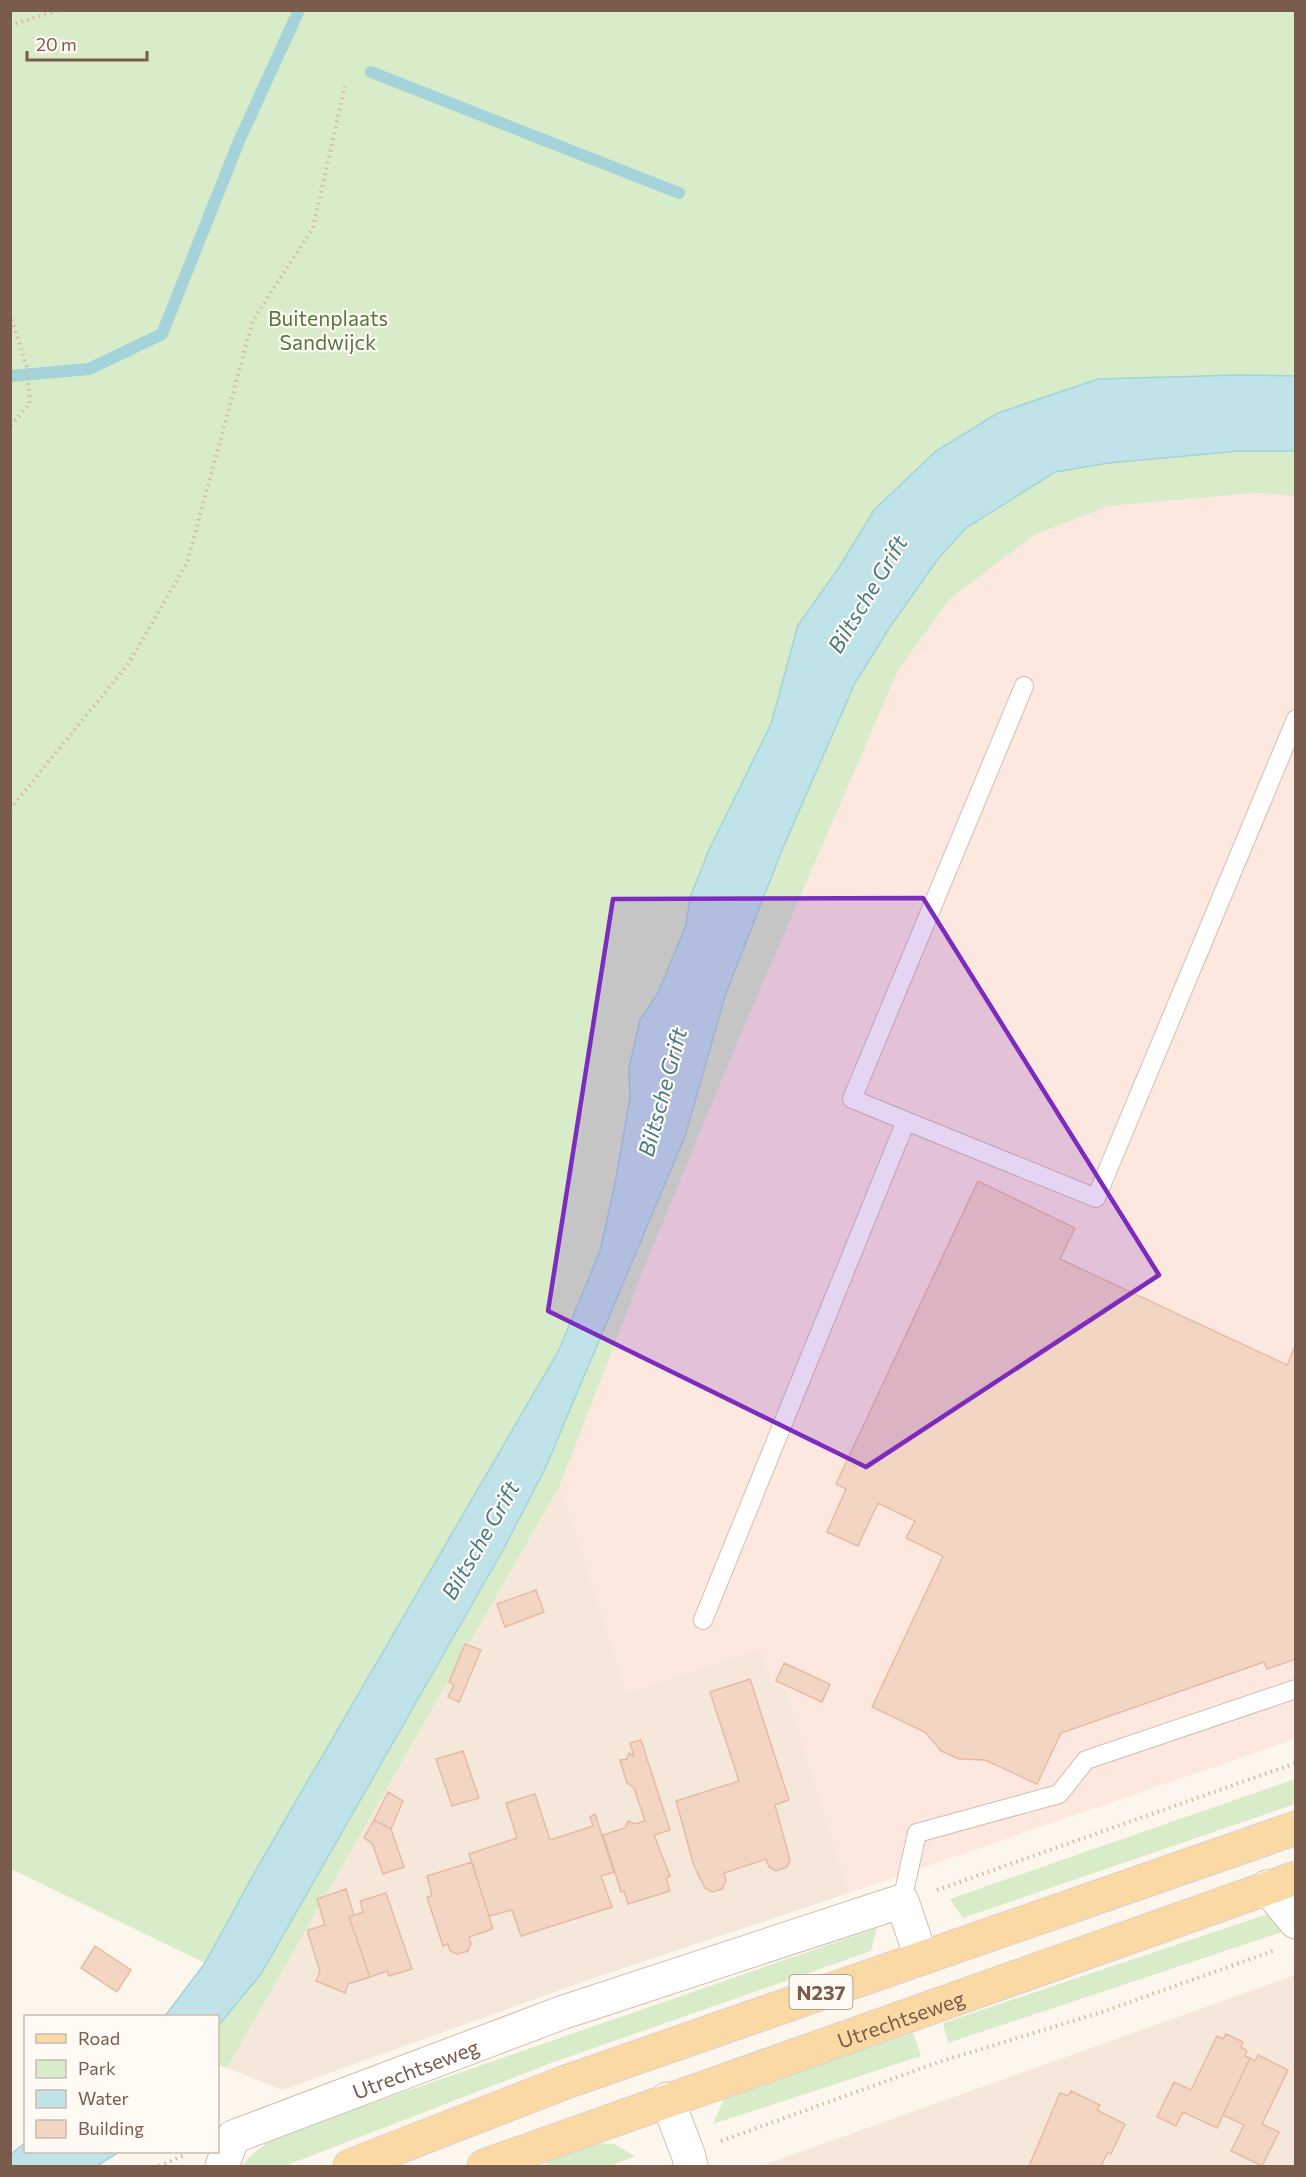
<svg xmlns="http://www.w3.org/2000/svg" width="1306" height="2177" viewBox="0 0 1306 2177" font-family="Commissioner,sans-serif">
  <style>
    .residential { fill: #f5e8da }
    .commercial { fill: #fde8e0 }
    .green { fill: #d8ecc9 }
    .water { fill: #bfe3e8; stroke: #a5d3da; stroke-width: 1.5 }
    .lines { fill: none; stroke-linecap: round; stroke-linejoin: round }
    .stream { stroke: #a5d3da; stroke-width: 12 }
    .building { fill: #f3d5c3; stroke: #e6bba3; stroke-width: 1.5 }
    .service-casing { stroke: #d1beb0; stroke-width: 20 }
    .minor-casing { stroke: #d1beb0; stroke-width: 35 }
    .primary-casing { stroke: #dad1cd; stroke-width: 35 }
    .path { stroke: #d9b8a5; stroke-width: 4; stroke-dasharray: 1.5 4.5; stroke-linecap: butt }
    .service { stroke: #fff; stroke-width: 18 }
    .minor { stroke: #fff; stroke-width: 33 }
    .primary { stroke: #fbd9a5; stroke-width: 33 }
    .marked { fill: #7b2cbf; fill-opacity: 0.2; stroke: #7b2cbf; stroke-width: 4.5; stroke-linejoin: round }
    .labels { text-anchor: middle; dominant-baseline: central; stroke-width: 4.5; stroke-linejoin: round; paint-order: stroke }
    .shield { fill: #fffaf3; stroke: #a28b7f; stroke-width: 1.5 }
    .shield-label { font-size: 20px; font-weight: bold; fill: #7a5c4d }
    .park-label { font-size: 21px; fill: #537a41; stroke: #fffaf3 }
    .street-label { font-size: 21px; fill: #7a5c4d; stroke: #fffaf3 }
    .water-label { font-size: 22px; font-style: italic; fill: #437c86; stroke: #fffaf3 }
  </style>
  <rect width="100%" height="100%" fill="#fdf6ec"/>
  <path class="residential" d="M560,1485l67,208 133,-44 11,34 15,8 63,202 -255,85 -312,112 -55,-22z
    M1295,1975v191h-535h1z"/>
  <path class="commercial" d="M1255,493l40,3v1243l-446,154 -63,-202 -15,-8 -11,-34 -133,44 -67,-208 85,-219 90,-218 163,-378 52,-71 84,-64 75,-29z"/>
  <path class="green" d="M10,11h1285v365l-197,3 -100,34 -62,38 -62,59 -34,56 -42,59 -27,99 -63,128 -18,46 -4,27 -28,68 -18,27 -11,48 1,30 -15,86 -15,67 -41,99 -302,518 -52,95 -194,-94z
    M1239,451h56v45l-40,-3 -146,13 -75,29 -84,64 -52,71 -163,378 -90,218 -85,219 -333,583 -9,-3v-39l43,-52 242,-424 42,-81 140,-333 41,-143 56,-143 73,-168 37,-58 46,-65 28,-31 89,-56 54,-9z
    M1295,1779v25l-332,114 -13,-19z
    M1268,1914l14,18 -334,111 -5,-20z
    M877,1928l-6,23 -320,112 -266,103h-43l6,-8 26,-21z
    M913,2033l8,23 -208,68 13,-29z
    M595,2143l19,1 21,12 -25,10h-64v-6z"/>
  <path class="water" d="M1239,375l56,1v75h-56l-130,12 -54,9 -89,56 -28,31 -46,65 -37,59 -73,167 -56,143 -41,143 -140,333 -42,81 -242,424 -43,52v-10h-53l40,-53 52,-95 302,-518 41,-99 15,-67 15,-86 -1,-30 11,-48 18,-27 28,-68 4,-27 18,-46 63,-128 27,-99 42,-59 34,-56 62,-59 62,-38 100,-34z
    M25,2143l1,9h93l-22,14h-86v-12z"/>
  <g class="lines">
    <path class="stream" d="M371,72l308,121
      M10,376l79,-7 73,-35 77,-193 60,-131"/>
  </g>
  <path class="building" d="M978,1181l97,47 -15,31 227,106 9,-21v315l-29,10 -3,-7 -203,71 -24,51 -52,-24 -26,-1 -18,-8 -16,-19 -53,-25 71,-151 -37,-18 9,-17 -37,-18 -20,43 -31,-14 19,-43 -10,-5z
    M536,1590l8,22 -39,15 -8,-23z
    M465,1644l16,6 -22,52 -11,-5 6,-12 -5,-3z
    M784,1663l46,21 -8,18 -46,-21z
    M750,1679l39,121 -14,5 15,55 -3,7 -11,4 -7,-4 -3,-8 -42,14 2,8 -4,8 -10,3 -7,-4 -11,-22 -18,-65 63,-20 -29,-89z
    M641,1740l29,90 -16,5 16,41 -4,2 4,13 -42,13 -4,-13 -3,1 -18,-57 22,-7 3,-7 7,3 10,-3 -11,-33 -7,-5 -7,-23 7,-1 2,-6 5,3 -4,-13z
    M463,1751l16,47 -27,8 -16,-47z
    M388,1792l15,9 -12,28 -17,-9z
    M535,1794l15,46 43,-14 -3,-9 5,-3 19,58 -13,4 11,31 -91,29 -9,-26 -23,6 -20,-62 48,-16 -11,-35z
    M374,1820l17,9 13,38 -21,7 -11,-31 -8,-5z
    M472,1862l21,67 -24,8 2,7 -3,7 -11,3 -7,-3 -2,-7 -5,2 -16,-49 5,-1 -5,-20z
    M346,1889l8,26 -5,2 21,60 -22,7 -3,9 -29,-12 4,-10 -12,-37v-4l17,-5 -8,-26z
    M386,1893l26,76 -23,7 -2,-5 -17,6 -21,-60 14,-5 -3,-11z
    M95,1946l36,24 -14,22 -36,-24z
    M1226,2034l17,8 -2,5 6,4 -2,5 5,2 -33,70 -34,-16 -7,14 -19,-9 17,-35 17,8 26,-54 6,3z
    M1258,2055l30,15 -26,54 17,8 -17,34 -31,-15 13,-26 -21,-10 27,-57 5,3z
    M1071,2091l29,14 -3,5 28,14 -14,30 -3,-2 -7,14h-72l31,-73 8,3z"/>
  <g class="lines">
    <defs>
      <path id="service" d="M1024,686l-172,413 244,99 200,-479
        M703,1620l203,-499
        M902,1901l15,-68 142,-39 27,-34 210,-71"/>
      <g id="minor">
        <path d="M1267,1887l29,35"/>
        <path d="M667,2099l21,55 3,12"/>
        <path id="s1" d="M222,2166l11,-29 328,-124 341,-112 19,56"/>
      </g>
      <g id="primary">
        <path d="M350,2166l216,-84 730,-254"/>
        <path id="s2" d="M484,2166l812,-288"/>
      </g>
    </defs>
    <use href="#service" class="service-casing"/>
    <use href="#minor" class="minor-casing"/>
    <use href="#primary" class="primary-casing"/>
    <path class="path" d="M10,25l50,-15
      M10,314l17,53 3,36 -20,24
      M10,809l118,-145 59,-101 66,-243 60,-92 32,-142
      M937,1890l359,-127
      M721,2141l218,-79 163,-50 171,-61
      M159,2166l26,-11"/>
    <use href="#service" class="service"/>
    <use href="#minor" class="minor"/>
    <use href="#primary" class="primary"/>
  </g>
  <path class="marked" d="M923,898l236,377 -293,192 -318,-156 65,-412z"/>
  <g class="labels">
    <rect class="shield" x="789.5" y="1975" width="63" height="34" rx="4.5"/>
    <g class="shield-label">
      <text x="821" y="1992">N237</text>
    </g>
    <g class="park-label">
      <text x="328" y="317">Buitenplaats<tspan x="328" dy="24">Sandwijck</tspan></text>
    </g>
    <g class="street-label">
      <text stroke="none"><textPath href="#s2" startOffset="442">Utrechtseweg</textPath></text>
      <text stroke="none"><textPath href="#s1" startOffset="226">Utrechtseweg</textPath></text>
    </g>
    <g class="water-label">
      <text transform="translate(867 594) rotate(-59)">Biltsche Grift</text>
      <text transform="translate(662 1092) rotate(-75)">Biltsche Grift</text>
      <text transform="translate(480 1540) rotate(-60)">Biltsche Grift</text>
    </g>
  </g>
  <rect width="1306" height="2177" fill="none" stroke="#7a5c4d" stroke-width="24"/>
  <rect x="24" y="2015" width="195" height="138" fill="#fffaf3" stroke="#cabbb1" stroke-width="1.5"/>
  <rect x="36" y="2034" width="30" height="9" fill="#fbd9a5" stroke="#cabbb1" stroke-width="1.5"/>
  <text x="78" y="2045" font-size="18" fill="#7a5c4d">Road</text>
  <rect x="36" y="2060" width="30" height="18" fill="#d8ecc9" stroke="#cabbb1" stroke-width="1.5"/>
  <text x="78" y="2075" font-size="18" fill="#7a5c4d">Park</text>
  <rect x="36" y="2090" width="30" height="18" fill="#bfe3e8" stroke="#cabbb1" stroke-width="1.5"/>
  <text x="78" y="2105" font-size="18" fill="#7a5c4d">Water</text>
  <rect x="36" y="2120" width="30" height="18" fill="#f3d5c3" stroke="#cabbb1" stroke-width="1.5"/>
  <text x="78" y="2135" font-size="18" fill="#7a5c4d">Building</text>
  <path d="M27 51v9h120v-9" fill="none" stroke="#7a5c4d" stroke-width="3"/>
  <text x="36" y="51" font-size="18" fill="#7a5c4d" stroke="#fffaf3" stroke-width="4.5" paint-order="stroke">20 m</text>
</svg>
